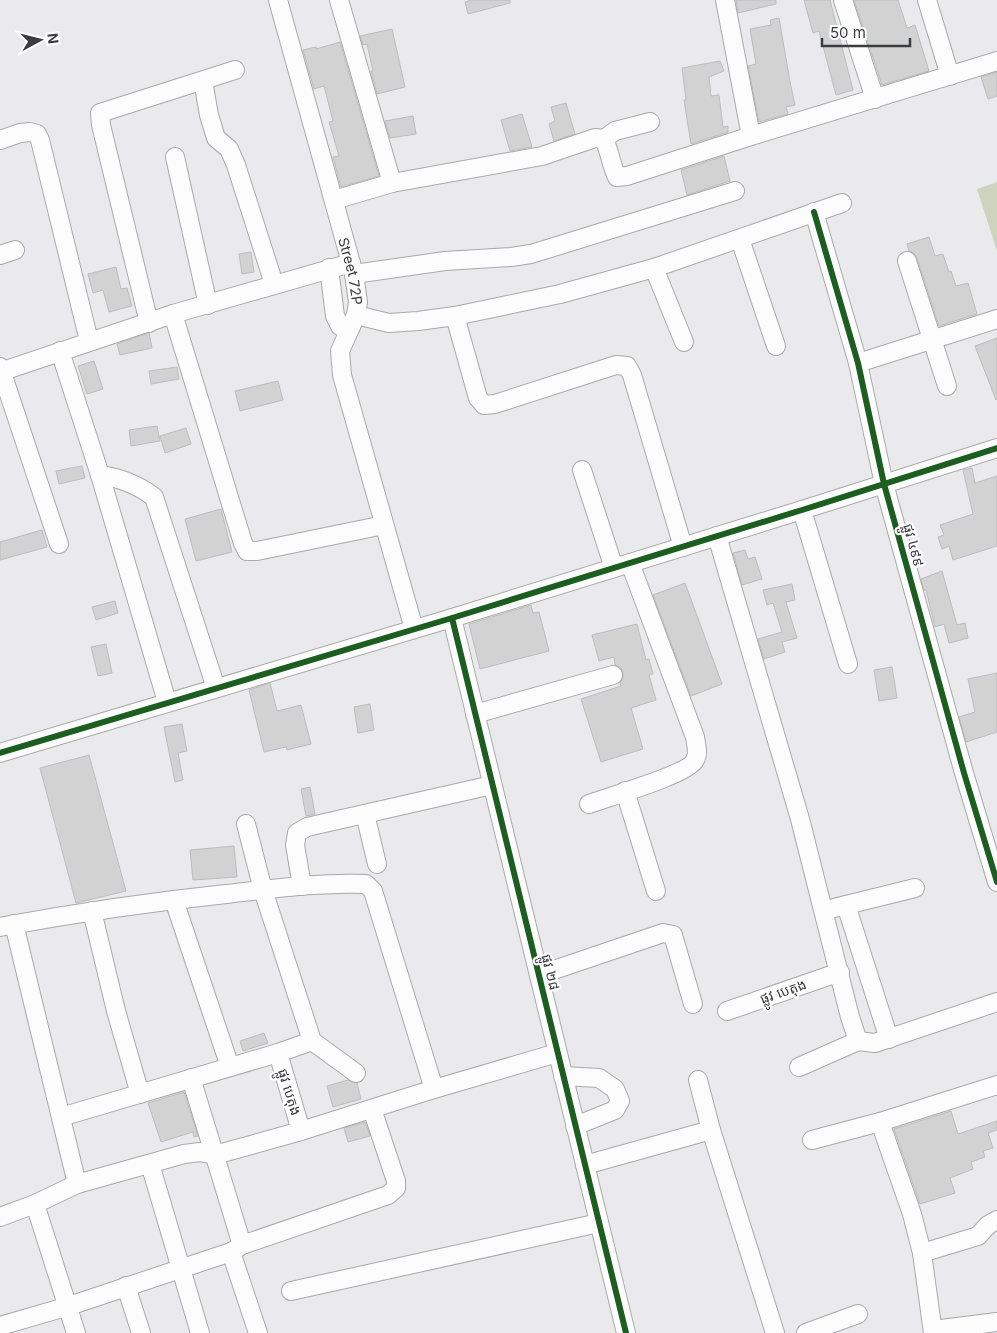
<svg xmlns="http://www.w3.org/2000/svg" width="997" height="1333" viewBox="0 0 997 1333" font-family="Inter,'Noto Sans Khmer',sans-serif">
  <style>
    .green { fill: #ced3be }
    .building { fill: #d3d2d2; stroke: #bdbcbd }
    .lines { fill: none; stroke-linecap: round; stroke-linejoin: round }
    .minor-casing { stroke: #a9a9aa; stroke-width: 20 }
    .minor { stroke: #fcfcfc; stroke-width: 18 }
    .cycleway-casing { stroke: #fff; stroke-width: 9 }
    .cycleway { stroke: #1b5e20; stroke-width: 6 }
    .labels { text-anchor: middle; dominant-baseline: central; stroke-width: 4.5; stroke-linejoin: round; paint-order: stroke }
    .street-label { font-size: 14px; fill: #3b3c3e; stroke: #fff }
  </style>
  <rect width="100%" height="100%" fill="#eaeaed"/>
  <path class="green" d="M997,182v69l-20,-62z"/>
  <path class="building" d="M471,0h39v3l-42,11 -3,-12z
    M736,0h40v4l-38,9z
    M804,0h26l23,90 -17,5 -17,-64 -6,2z
    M854,0h44l9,28 8,-3 14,46 -47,14z
    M779,18l12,69 4,18 -9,2 2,7 -29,8 -11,-56 8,-2 -6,-35 21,-4 -1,-5z
    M392,29l13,58 -28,7 -6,-23h2l-6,-27 -4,1 -3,-9z
    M340,42l39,134 -38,11 -8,-30 6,-1 -10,-34 4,-1 -9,-35 -10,3 -11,-39 13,-3v2z
    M720,61l4,10 -15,6 2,19 8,-1 4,32 5,-1v6l-37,12 -7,-44h2l-4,-32z
    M997,72v24l-9,3 -7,-22z
    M566,103l9,31 -21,7 -5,-17 6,-3 -4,-14z
    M522,114l10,33 -22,4 -9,-31z
    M413,116l3,18 -26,4 -5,-17z
    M724,156l6,25 -43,14 -6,-25z
    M929,237l6,19 8,-2 6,18 2,-1 5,15 12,-3 9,31 -38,12 -22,-68 -3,-5 -5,-2 -2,-7z
    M251,252l3,20 -12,2 -3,-20z
    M116,267l5,22 6,-1 5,18 -23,6 -6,-22 -10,3 -5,-19z
    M149,333l3,15 -32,7 -3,-11z
    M997,338v61l-1,1 -21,-54z
    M94,361l9,28 -16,5 -9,-28z
    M177,367l2,12 -28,5 -2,-13z
    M278,381l5,19 -43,11 -5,-20z
    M157,426l3,15 -29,5 -2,-16z
    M186,428l5,16 -26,9 -5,-17z
    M82,466l3,12 -26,6 -3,-13z
    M972,468l3,15 22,-7v70l-44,14 -4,-14 -7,3 -4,-12 6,-2 -4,-10 33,-11 -10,-44z
    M221,509l11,43 -36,9 -11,-42z
    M42,530l5,17 -47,13v-18z
    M745,550l3,9 7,-2 7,22 -20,6 -9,-32z
    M942,571l15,54 8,-2 3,15 -19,5 -5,-19 -9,3 -9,-37h-2l-3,-11z
    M685,583l37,101 -31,12 -38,-101z
    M792,584l3,16 -9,2 11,36 -15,4 3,10 -21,7 -6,-20 24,-7 -9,-29 -6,2 -4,-15z
    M115,601l3,12 -22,7 -4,-13z
    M531,605l2,8 6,-1 10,39 -69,18 -11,-45z
    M637,624l9,36 3,-1 4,15 -4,1 7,25 -25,8 12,41 -42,13 -20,-63 40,-13 -1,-3 3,-5v-5l-2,-5 -6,-3 -1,-8 -15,4 -7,-26z
    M106,644l6,29 -14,3 -7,-29z
    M892,667l5,31 -18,3 -5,-31z
    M997,673v59l-31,10 -7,-25 16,-5 -7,-33z
    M270,683l7,28 24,-6 10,39 -24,6 -1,-3 -22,5 -15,-62z
    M370,704l4,26 -16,3 -4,-26z
    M182,724l5,27 -9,2 5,27 -8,2 -11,-55z
    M89,755l37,136 -50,12 -36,-135z
    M310,787l5,27 -9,2 -5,-27z
    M234,846l3,31 -44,3 -3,-30z
    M264,1033l4,10 -25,8 -3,-10z
    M348,1080l9,3 4,16 -28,8 -6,-21z
    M184,1092l14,44 -4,1 -1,-5 -32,10 -13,-39z
    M951,1111l7,23 39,-13v9l-9,3 5,15 -10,3 2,6 -14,5 2,7 -23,9 5,15 -35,11 -26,-75z
    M365,1122l5,14 -22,6 -4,-14z"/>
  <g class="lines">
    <defs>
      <g id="minor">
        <path id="s1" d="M278,0l76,274 4,28 -2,13 -16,36 2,24 72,254"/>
        <path d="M339,0l53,183"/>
        <path d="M725,0l26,136"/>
        <path d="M843,0l32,99"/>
        <path d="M927,0l23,76"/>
        <path d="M203,81l6,34 7,23 13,11 7,16 38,119"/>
        <path d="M604,139c6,13 7,26 13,38l10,-1 124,-40 246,-75"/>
        <path d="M0,140l20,-7 10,-1 7,2 3,6 49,201"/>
        <path d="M175,157l33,148"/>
        <path d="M334,200l58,-17 150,-27 53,-18 9,1 11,-8 35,-9"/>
        <path d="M814,212l44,151 26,121 80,289 33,109"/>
        <path d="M740,239l36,107"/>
        <path d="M0,255l15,-5"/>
        <path d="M907,261l40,125"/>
        <path d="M329,268l6,48 5,10 11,1"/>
        <path d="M654,268l30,74"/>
        <path d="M354,274l91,-13 66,-4 20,-3 204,-63"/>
        <path d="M173,314l70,229 4,8h10l127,-26"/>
        <path d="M356,315l33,8 29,-2 37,-5 105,-22 94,-26 188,-65"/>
        <path d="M455,316l23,82 6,7 11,-1 121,-39 11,1 5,9 51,172"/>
        <path d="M149,323l-48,-198 -1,-12 135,-43"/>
        <path d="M60,351l40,124 67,227"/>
        <path d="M858,363l139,-44"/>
        <path d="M0,367l59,177"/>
        <path d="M0,372l173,-58 178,-51"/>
        <path d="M582,470l32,98"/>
        <path d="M100,475c21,3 37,9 54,22l62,191"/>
        <path d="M802,510l46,154"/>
        <path d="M717,536l83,283 50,198 8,24"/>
        <path d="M452,618l174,715"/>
        <path d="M475,714l138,-39"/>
        <path d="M0,753l452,-135 350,-108 195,-62"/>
        <path d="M625,791l31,100"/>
        <path d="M589,804c19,-7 100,-30 106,-44 4,-7 1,-16 0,-23l-65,-174"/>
        <path d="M365,814l12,50"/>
        <path d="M246,824l17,66 49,151 44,32"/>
        <path d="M302,886l-7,-41 2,-12 10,-6 185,-42"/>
        <path d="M174,900l56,167"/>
        <path d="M846,905l43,134"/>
        <path d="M834,908l81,-20"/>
        <path d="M92,911l24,100 24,83"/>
        <path d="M14,924l63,260"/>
        <path d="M0,927c75,-14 150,-25 226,-33 46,-5 94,-12 140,-10l7,7 61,198"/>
        <path d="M539,975l124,-42 10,2 20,69"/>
        <path d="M727,1011l113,-39"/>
        <path d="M278,1053l23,78"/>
        <path d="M799,1067l59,-26 17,2 122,-41"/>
        <path d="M563,1076l36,2 16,11 5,12 -5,9 -40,16"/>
        <path d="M191,1078l51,167"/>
        <path d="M698,1080l13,50 64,203"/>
        <path d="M61,1117l217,-64 34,-12"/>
        <path d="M812,1140l68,-18"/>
        <path d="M150,1164l50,169"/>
        <path d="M585,1165l126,-35"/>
        <path d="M35,1204l41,129"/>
        <path d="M0,1217l35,-13 42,-20 107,-30 16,-2 15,3 86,-24 133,-42 123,-36"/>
        <path d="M231,1252l27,81"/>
        <path d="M922,1253l56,-17 10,-11 9,-5"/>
        <path d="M126,1286l15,47"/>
        <path d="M291,1291l308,-68"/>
        <path d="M0,1326l69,-20 162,-54 11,-7 146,-50 8,-7v-7l-24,-72"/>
        <path d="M933,1330l64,-8"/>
        <path d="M806,1333l52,-19"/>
        <path d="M933,1333l-11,-80 -10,-39 -32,-92 117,-37"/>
      </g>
    </defs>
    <use href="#minor" class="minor-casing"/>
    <use href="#minor" class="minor"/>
    <defs>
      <path id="cycleway" d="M814,212l44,151 26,121 80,289 33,109
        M452,618l174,715
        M0,753l452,-135 350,-108 195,-62"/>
    </defs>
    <use href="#cycleway" class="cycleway-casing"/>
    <use href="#cycleway" class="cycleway"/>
  </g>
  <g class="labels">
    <g class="street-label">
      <text stroke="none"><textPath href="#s1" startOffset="281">Street 72P</textPath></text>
      <text transform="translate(914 545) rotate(75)">ផ្លូវ ៤៩៩</text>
      <text transform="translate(551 972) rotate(76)">ផ្លូវ ២៨</text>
      <text transform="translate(783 991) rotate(-19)">ផ្លូវ បេតុង</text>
      <text transform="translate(290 1092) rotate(73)">ផ្លូវ បេតុង</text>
    </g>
  </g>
  <g transform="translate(40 40) rotate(83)" stroke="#ffffff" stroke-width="4" paint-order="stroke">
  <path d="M0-4L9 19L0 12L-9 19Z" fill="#3b3c3e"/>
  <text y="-8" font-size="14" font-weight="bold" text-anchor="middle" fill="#3b3c3e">N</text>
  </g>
  <path d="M822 38v8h88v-8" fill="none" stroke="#3b3c3e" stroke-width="2.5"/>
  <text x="830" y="38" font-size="15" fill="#3b3c3e" stroke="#ffffff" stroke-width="4" paint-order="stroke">50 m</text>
</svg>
